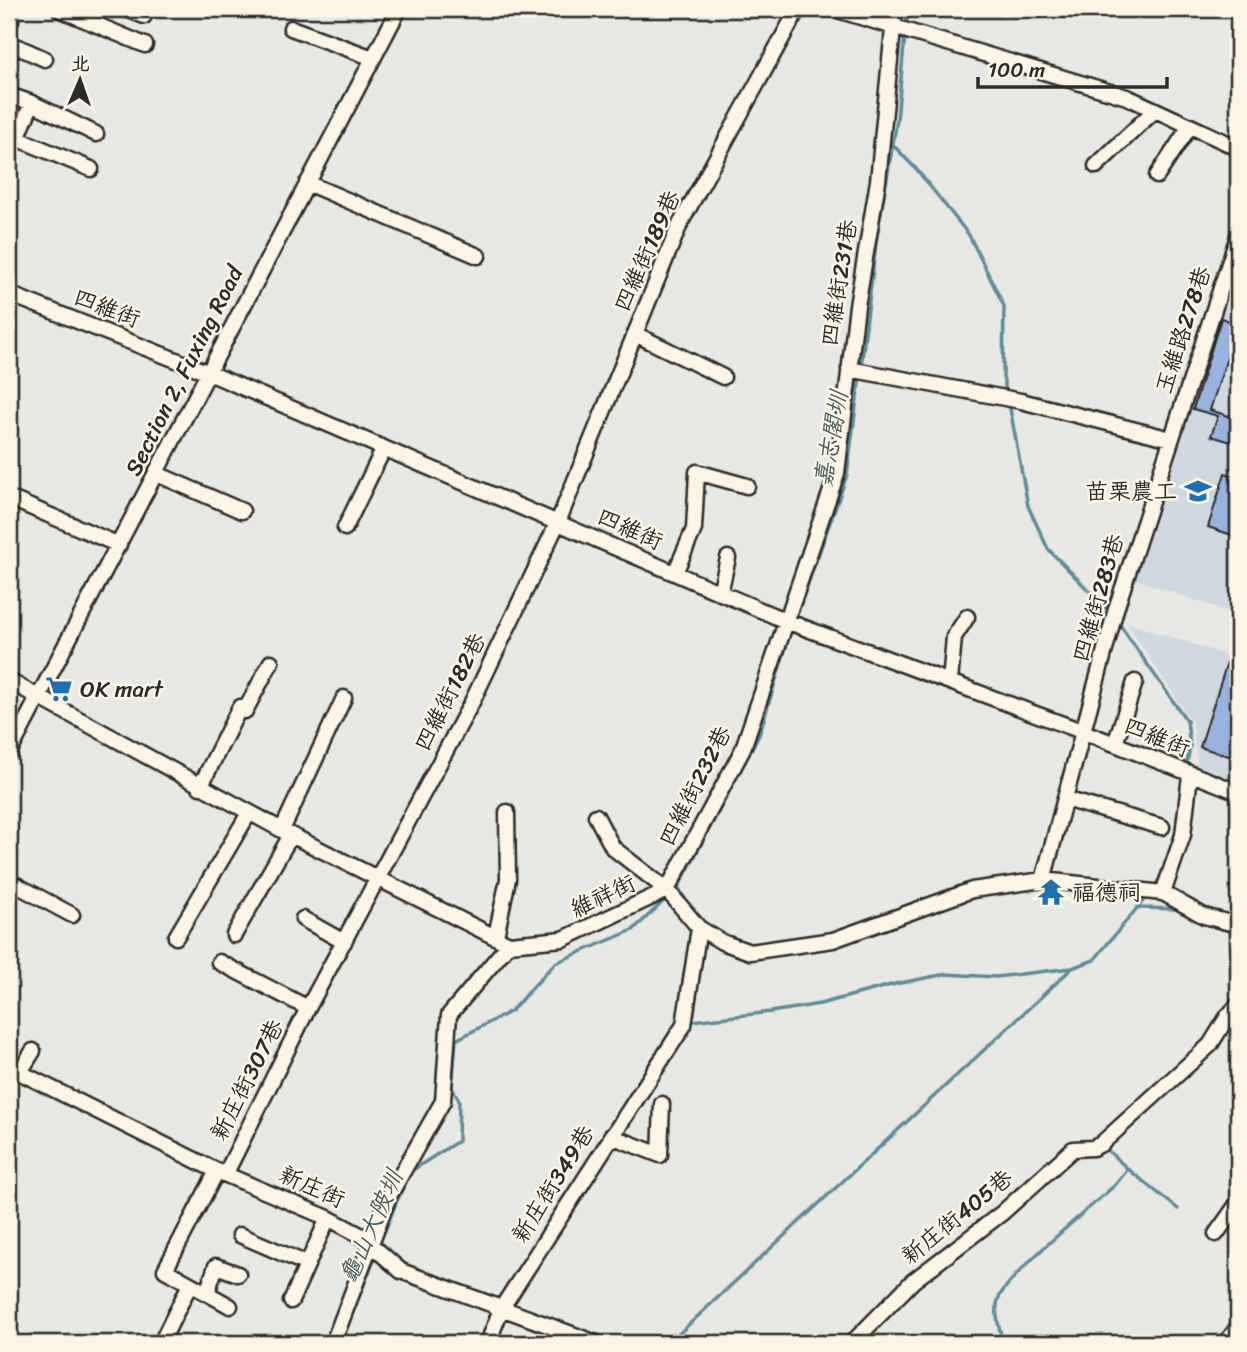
<svg xmlns="http://www.w3.org/2000/svg" width="1247" height="1352" viewBox="0 0 1247 1352" font-family="Sriracha,'LXGW WenKai TC',sans-serif">
  <style>
    .built { fill: #d0d8e2 }
    .lines { fill: none; stroke-linecap: round; stroke-linejoin: round }
    .stream { stroke: #5f8c98; stroke-width: 3.5 }
    .building { fill: #99b3df; stroke: #2b2b2b; stroke-width: 2 }
    .minor-casing { stroke: #2b2b2b; stroke-width: 19 }
    .minor { stroke: #fcf5e5; stroke-width: 14 }
    .labels { text-anchor: middle; dominant-baseline: central; stroke-width: 5; stroke-linejoin: round; paint-order: stroke }
    .street-label { font-size: 23px; fill: #2b2b2b; stroke: #fcf5e5 }
    .poi-label { font-size: 23px; fill: #2b2b2b; stroke: #fcf5e5; text-anchor: start }
    .water-label { font-size: 24px; font-style: italic; fill: #455b62; stroke: #fcf5e5 }
  </style>
  <rect width="100%" height="100%" fill="#e8e8e4"/>
  <filter id="ink" filterUnits="userSpaceOnUse"><feTurbulence type="fractalNoise" baseFrequency=".0143" numOctaves="2"/><feDisplacementMap in="SourceGraphic" scale="14" xChannelSelector="R" yChannelSelector="G"/><feConvolveMatrix kernelMatrix="1 2 1 2 8 2 1 2 1" color-interpolation-filters="sRGB"/></filter>
  <g filter="url(#ink)">
    <path class="built" d="M1238,241v374l-109,-38z
      M1127,623l111,36v127l-40,-15 -5,-47z"/>
    <g class="lines">
      <path class="stream" d="M906,28l2,-19
        M893,145l24,25 52,65 35,71 -1,71 4,18
        M861,367l16,-132 20,-115 8,-85
        M1009,403l19,103 20,43 62,63
        M795,620l52,-145 13,-100
        M1117,621l70,100 3,25 -4,23
        M678,888l16,24
        M1153,889l7,-11 7,-17
        M672,893l6,-5 81,-153 33,-108
        M1140,908l40,1
        M1205,910l33,6
        M693,1012l-1,9 79,-9 49,-8 75,-20 51,-10 50,3 76,-9 22,-8 54,-65
        M1216,1047l10,-14
        M1128,1169l50,40
        M378,1248l18,-45 15,-32 47,-30 1,-41 -7,-12 4,-48 55,-29 44,-48 78,-33 34,-32
        M342,1339l34,-84
        M669,1343l401,-373
        M1003,1343c-3,-13 -9,-29 -5,-43 6,-22 95,-95 117,-115l13,-16 -23,-21 2,-2"/>
    </g>
    <path class="building" d="M1221,318l17,6 -28,86 28,9v25l-27,-8 7,-20 -25,-7z
      M1225,473l13,4v60l-30,-10z
      M1229,656l9,3v100l-38,-12z"/>
    <g class="lines">
      <defs>
        <path id="minor" d="M59,9l86,36
          M126,9l18,7
          M834,9l293,88 111,51
          M9,19l2,1
          M291,28l82,30
          M9,43l36,16
          M9,95l23,8 64,31
          M9,135l82,34
          M17,139l15,-36
          M1096,166l59,-56
          M1157,176l33,-50
          M307,183l171,73
          M9,294l200,79 577,248 298,111 154,60
          M635,334l88,43
          M849,369l172,32 150,38
          M157,474l85,37
          M9,498l110,47
          M345,528l39,-80
          M675,573l19,-44 3,-57 50,14
          M720,593l8,-35
          M9,681l282,154 218,109 54,-5 104,-49
          M950,682l4,-45 13,-20
          M1115,744l20,-62
          M9,753l390,-744
          M200,787l40,-80 5,4 26,-49
          M1065,799l97,28
          M596,816l17,32 54,42 32,38 23,14 28,10 83,-12 139,-50 71,-10 120,13 41,23 34,9
          M282,830l62,-132
          M1043,880l73,-271 122,-373
          M9,881l63,34
          M667,890l75,-139 95,-278 20,-167 21,-125 17,-172
          M1163,893l20,-58 7,-60
          M303,919l41,23
          M234,935l57,-100
          M496,936l12,-57 -1,-67
          M176,937l73,-124
          M219,962l89,46
          M9,1067l208,104 111,47 32,17 41,36 195,72
          M20,1072l13,-21
          M611,1136l49,19 2,-51
          M217,1171l-52,99 65,36
          M226,1173l82,-165 164,-306 86,-180 122,-298 118,-215
          M1216,1234l22,-31
          M240,1235l67,29
          M207,1293l9,-27 22,8
          M291,1301l37,-83
          M161,1343l29,-59
          M333,1343l56,-147 54,-95 6,-86 60,-71
          M488,1343l13,-34 183,-284 15,-97
          M852,1343l61,-62 89,-68 71,-64 20,-1 8,-4 109,-99 18,-29 10,-11
          M1226,1343l12,-16"/>
      </defs>
      <use href="#minor" class="minor-casing"/>
      <use href="#minor" class="minor"/>
    </g>
  </g>
  <defs>
    <symbol id="school-bare" viewBox="-9 -9 18 18"><path d="M0-5L7-2L0 1L-7-2ZM-4 1L0 2.5L4 1V4Q0 6-4 4Z" fill="#1f6fb2" stroke="#fcf5e5" stroke-width="2.5" paint-order="stroke"/></symbol>
    <symbol id="supermarket-bare" viewBox="-9 -9 18 18"><path d="M-6-5.5h2.5l.6 2H6L4.5 2H-2.5L-4.4-4H-6ZM-1.5 3.2a1.3 1.3 0 1 0 .1 0ZM3 3.2a1.3 1.3 0 1 0 .1 0Z" fill="#1f6fb2" stroke="#fcf5e5" stroke-width="2.5" paint-order="stroke"/></symbol>
    <symbol id="temple-bare" viewBox="-9 -9 18 18"><path d="M0-6L5-2H3V0L6.5 2.5H4V6H1.5V3h-3V6H-4V2.5H-6.5L-3 0V-2H-5Z" fill="#1f6fb2" stroke="#fcf5e5" stroke-width="2.5" paint-order="stroke"/></symbol>
  </defs>
  <g fill-rule="evenodd">
    <use href="#school-bare" x="1179" y="472" width="38" height="38"/>
    <use href="#supermarket-bare" x="40" y="670" width="38" height="38"/>
    <use href="#temple-bare" x="1032" y="873" width="38" height="38"/>
  </g>
  <g class="labels">
    <g class="street-label">
      <text transform="translate(647 251) rotate(-66)">四維街189巷</text>
      <text transform="translate(839 283) rotate(-81)">四維街231巷</text>
      <text transform="translate(107 308) rotate(21)">四維街</text>
      <text transform="translate(1183 330) rotate(-72)">玉維路278巷</text>
      <text transform="translate(184 371) rotate(-63)">Section 2, Fuxing Road</text>
      <text transform="translate(630 529) rotate(24)">四維街</text>
      <text transform="translate(1098 598) rotate(-74)">四維街283巷</text>
      <text transform="translate(450 692) rotate(-63)">四維街182巷</text>
      <text transform="translate(1157 737) rotate(22)">四維街</text>
      <text transform="translate(695 786) rotate(-63)">四維街232巷</text>
      <text transform="translate(603 896) rotate(-25)">維祥街</text>
      <text transform="translate(247 1080) rotate(-63)">新庄街307巷</text>
      <text transform="translate(553 1184) rotate(-58)">新庄街349巷</text>
      <text transform="translate(312 1187) rotate(24)">新庄街</text>
      <text transform="translate(957 1217) rotate(-39)">新庄街405巷</text>
    </g>
    <g class="poi-label">
      <text x="1177" y="491" text-anchor="end">苗栗農工</text>
      <text x="80" y="689">OK mart</text>
      <text x="1072" y="892">福德祠</text>
    </g>
    <g class="water-label">
      <text transform="translate(831 439) rotate(-80)">嘉志閣圳</text>
      <text transform="translate(371 1227) rotate(-66)">龜山大陂圳</text>
    </g>
  </g>
  <rect width="1247" height="1352" fill="none" stroke="#fcf5e5" stroke-width="35"/>
  <rect x="18" y="18" width="1212" height="1317" fill="none" stroke="#2b2b2b" stroke-width="2.5" filter="url(#ink)"/>
  <g transform="translate(80 80) rotate(2)" stroke="#fcf5e5" stroke-width="5" paint-order="stroke">
  <path d="M0-5L12 26L0 18L-12 26Z" fill="#2b2b2b"/>
  <text y="-10" font-size="19" font-weight="bold" text-anchor="middle" fill="#2b2b2b">北</text>
  </g>
  <path d="M978 77v10h189v-10" fill="none" stroke="#2b2b2b" stroke-width="3.5"/>
  <text x="988" y="77" font-size="21" fill="#2b2b2b" stroke="#fcf5e5" stroke-width="5" paint-order="stroke">100 m</text>
</svg>
